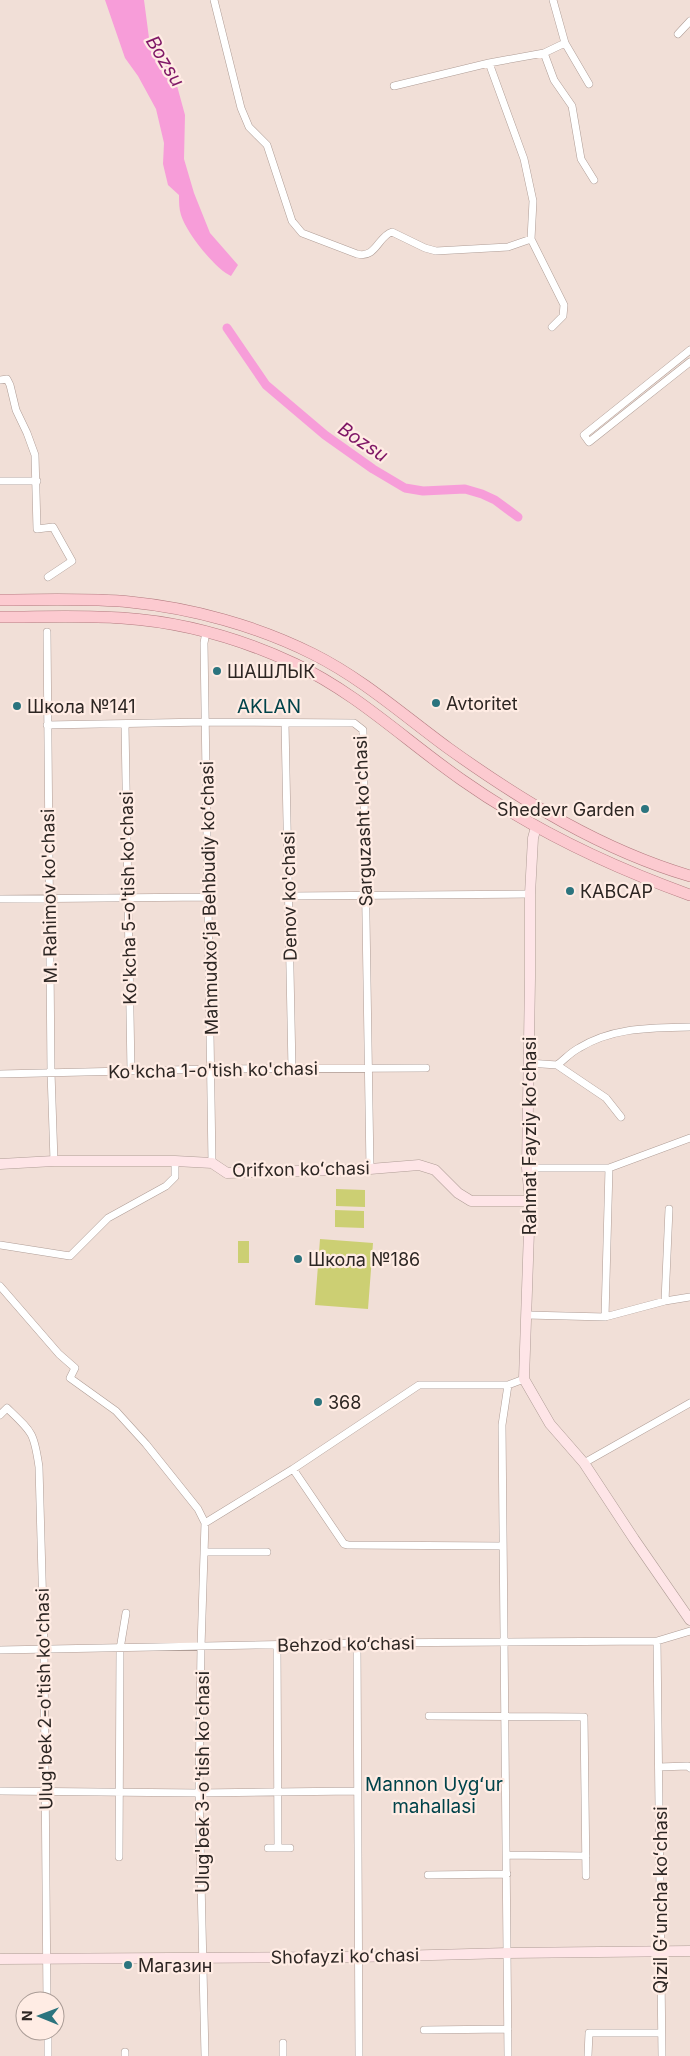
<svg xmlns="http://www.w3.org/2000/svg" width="690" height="2056" viewBox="0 0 690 2056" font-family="Inter,sans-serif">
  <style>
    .green { fill: #cccf73 }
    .water { fill: #f79dd9 }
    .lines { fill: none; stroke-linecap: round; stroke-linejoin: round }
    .canal { stroke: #f79dd9; stroke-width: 9 }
    .street-casing { stroke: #af9d96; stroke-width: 8 }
    .secondary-casing { stroke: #af9d96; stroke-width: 11 }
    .primary-casing { stroke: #b27a7f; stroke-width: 12 }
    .street { stroke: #fff; stroke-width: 7 }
    .secondary { stroke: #fee5e7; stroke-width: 10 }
    .primary { stroke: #fccad0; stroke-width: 11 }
    .poi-dot { fill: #2c747e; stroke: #ffece4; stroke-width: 2 }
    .labels { text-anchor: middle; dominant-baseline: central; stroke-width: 4.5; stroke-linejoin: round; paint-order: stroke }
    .poi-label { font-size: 18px; fill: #2d2623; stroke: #ffece4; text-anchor: start }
    .street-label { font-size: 18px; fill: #2d2623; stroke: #ffece4 }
    .water-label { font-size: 19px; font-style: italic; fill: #7f1766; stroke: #ffece4 }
    .neighbourhood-label { font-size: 19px; fill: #00434a; stroke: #ffece4 }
  </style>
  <rect width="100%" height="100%" fill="#f1dfd7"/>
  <path class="green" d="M336,1189l29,1v17l-29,-1z
    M335,1210l29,1v17l-29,-1z
    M320,1239l53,4 -5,66 -53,-4z
    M238,1241h11v22h-11z"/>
  <path class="water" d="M105,0h39l5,38 16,21 11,23 9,33 -1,44 10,34 16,40 28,32 -7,11c-16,-7 -45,-44 -50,-61 -2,-6 -2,-13 -2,-20l-11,-10 -5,-21 1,-21 -8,-34 -18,-33 -13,-18z"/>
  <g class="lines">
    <path class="canal" d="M227,328l39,57 59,50 48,34 32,19 18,3 42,-2 17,5 13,6 23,17"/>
    <defs>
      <path id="street" d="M214,0l27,108 8,19 18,18 25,76 10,12 55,21c19,5 21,-18 35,-22l33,16 11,3 72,-4 23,-8
        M553,0l12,43 24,41
        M678,34l12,-13
        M544,53l10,27 18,26 9,53 13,21
        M489,63l35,96 9,42 -2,38 33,66 -1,11 -11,11
        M394,86l95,-23 55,-10 21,-10
        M690,350l-106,85 5,7 101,-80
        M0,380l7,-1 3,6 6,25 11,23 8,22 2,74 16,-2 19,34 -24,16
        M0,481h37
        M47,632l4,440 3,89
        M206,632l-2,11 8,520
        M285,723l7,346
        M47,725l159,-3 148,1 9,7 7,439
        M125,725l6,346
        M290,896l240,-2
        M0,899l209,-2
        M528,1063l29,2c7,-5 14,-13 22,-17 34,-21 72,-20 111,-21
        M557,1065l49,33 15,19
        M0,1074l211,-5 215,-1
        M527,1168h82l81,-30
        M0,1245l70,11 38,-38 58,-32 9,-9v-16
        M0,1286l59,68 16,14 -5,10 46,33 30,33 52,65 7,14 -4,124 -2,146 6,263
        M665,1301l4,-92
        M527,1315l78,2 60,-16 25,-4
        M605,1317l4,-149
        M0,1415l7,-7c25,24 27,24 32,59l5,182 3,352
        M584,1463l106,-60
        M293,1469l51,75 4,1 155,1
        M205,1523l88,-54 126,-84h89l16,-6
        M204,1552h63
        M657,1641l5,415
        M357,1643l2,413
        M277,1645l1,203
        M0,1650l357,-7 300,-2 33,-10
        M429,1716l155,1 2,159
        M659,1767l29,-1 2,2
        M0,1791l199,2 157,-2
        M268,1848h22
        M507,1855l79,1
        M119,1857l1,-208 6,-36
        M428,1875l79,-1
        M424,2030l84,-1
        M48,2031v25
        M125,2052v4
        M283,2056v-13
        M508,2056l-6,-631 6,-40
        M588,2056l1,-23h72"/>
      <path id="secondary" d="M536,827l-3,11 -3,56v84l-3,190 3,33 -6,178 26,45 34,39 50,76 56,81
        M0,1164l54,-3h121l37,2 15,10 143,-4 49,-4 16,5 23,23 13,8h59
        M0,1959l357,-2 151,-4 182,-2"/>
      <path id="primary" d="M0,600c43,0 87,-2 130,2 62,6 127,24 183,52 50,25 90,61 135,94 74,53 154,102 242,128
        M0,617c41,0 82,-2 122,1 60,4 120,21 173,46 62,29 111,77 167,116 71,50 147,86 228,115"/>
    </defs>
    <use href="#street" class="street-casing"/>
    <use href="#secondary" class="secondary-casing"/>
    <use href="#primary" class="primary-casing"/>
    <use href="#street" class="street"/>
    <use href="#secondary" class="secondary"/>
    <use href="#primary" class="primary"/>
  </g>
  <g class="poi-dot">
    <circle cx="217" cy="671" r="5"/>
    <circle cx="436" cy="703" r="5"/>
    <circle cx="17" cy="706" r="5"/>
    <circle cx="645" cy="809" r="5"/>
    <circle cx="570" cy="891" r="5"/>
    <circle cx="298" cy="1259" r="5"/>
    <circle cx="318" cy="1402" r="5"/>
    <circle cx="128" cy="1965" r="5"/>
  </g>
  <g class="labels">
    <g class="poi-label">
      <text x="227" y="671">ШАШЛЫК</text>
      <text x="446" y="703">Avtoritet</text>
      <text x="27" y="706">Школа №141</text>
      <text x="635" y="809" text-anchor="end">Shedevr Garden</text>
      <text x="580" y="891">КАВСАР</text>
      <text x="308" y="1259">Школа №186</text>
      <text x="328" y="1402">368</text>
      <text x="138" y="1965">Магазин</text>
    </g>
    <g class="street-label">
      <text transform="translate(363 821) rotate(-92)">Sarguzasht ko'chasi</text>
      <text transform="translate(49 896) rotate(-91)">M. Rahimov ko'chasi</text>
      <text transform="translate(289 896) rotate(-91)">Denov ko'chasi</text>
      <text transform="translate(128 898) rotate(-91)">Ko'kcha 5-o'tish ko'chasi</text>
      <text transform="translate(209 898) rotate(-91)">Mahmudxoʻja Behbudiy koʻchasi</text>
      <text transform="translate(213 1070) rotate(-1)">Ko'kcha 1-o'tish ko'chasi</text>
      <text transform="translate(529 1136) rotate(-90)">Rahmat Fayziy koʻchasi</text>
      <text transform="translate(301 1169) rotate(-1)">Orifxon koʻchasi</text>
      <text transform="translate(346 1644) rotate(-1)">Behzod ko‘chasi</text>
      <text transform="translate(44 1699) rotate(-91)">Ulug'bek 2-o'tish ko'chasi</text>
      <text transform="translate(202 1782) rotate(-90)">Ulug'bek 3-o'tish ko'chasi</text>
      <text transform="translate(660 1900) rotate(-90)">Qizil Gʻuncha koʻchasi</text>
      <text transform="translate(345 1956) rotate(-1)">Shofayzi koʻchasi</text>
    </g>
    <g class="water-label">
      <text transform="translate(165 61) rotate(59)">Bozsu</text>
      <text transform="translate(363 442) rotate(34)">Bozsu</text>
    </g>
    <g class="neighbourhood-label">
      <text x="269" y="706">AKLAN</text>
      <text x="434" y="1784">Mannon Uygʻur<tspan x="434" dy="22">mahallasi</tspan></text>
    </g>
  </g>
  <g transform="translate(40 2016) rotate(271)"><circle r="24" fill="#ffece4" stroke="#ab9d97"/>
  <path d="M0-4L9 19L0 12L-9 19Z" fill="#2c747e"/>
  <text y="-8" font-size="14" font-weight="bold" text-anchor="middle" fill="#2d2623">N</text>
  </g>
</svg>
